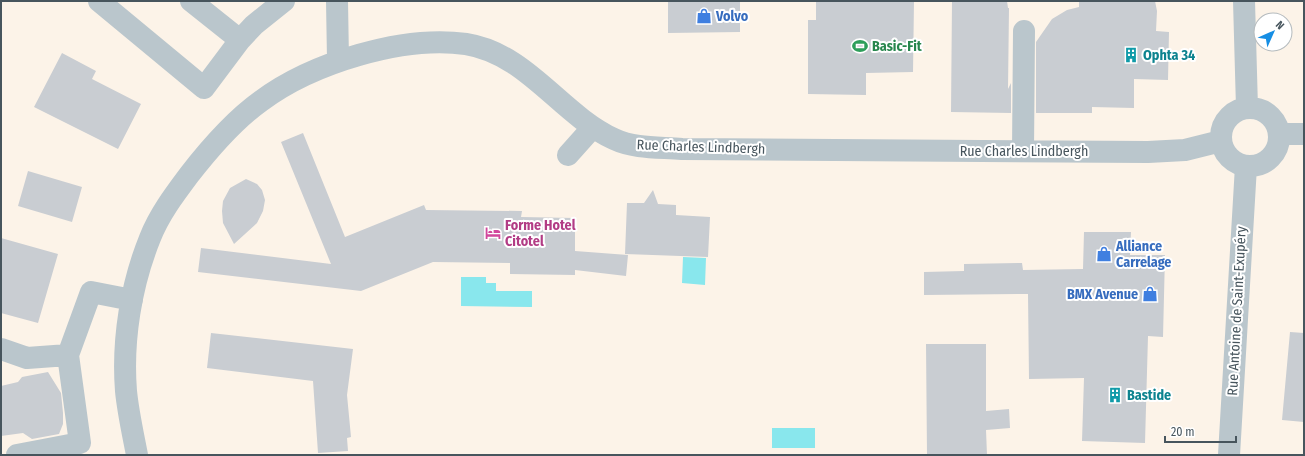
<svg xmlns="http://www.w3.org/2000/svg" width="1305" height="456" viewBox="0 0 1305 456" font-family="'Fira Sans Condensed',sans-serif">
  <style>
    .commercial { fill: #fcf3e8; fill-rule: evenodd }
    .water { fill: #89e7ed }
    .building { fill: #c9cdd2 }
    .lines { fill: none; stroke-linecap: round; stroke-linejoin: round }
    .minor { stroke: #bac6cc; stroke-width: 22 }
    .labels { text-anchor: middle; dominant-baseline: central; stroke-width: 4; stroke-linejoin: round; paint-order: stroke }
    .shop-label { font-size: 14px; font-weight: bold; fill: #366cbe; stroke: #fff; text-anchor: start }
    .leisure-label { font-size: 14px; font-weight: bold; fill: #27864d; stroke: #fff; text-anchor: start }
    .culture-label { font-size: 14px; font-weight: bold; fill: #0d838f; stroke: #fff; text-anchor: start }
    .street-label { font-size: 14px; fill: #47555d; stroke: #fff }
    .hotel-label { font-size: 14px; font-weight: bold; fill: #b23c85; stroke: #fff; text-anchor: start }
  </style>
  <rect width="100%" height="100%" fill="#f1efef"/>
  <path class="commercial" d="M1,1h1303v454h-1303zM1261,20h24v24h-24z"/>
  <path class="water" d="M683,257l23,1 -1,27 -23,-2z
    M461,277h25v6h10v8h36v16l-71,-1z
    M772,428h43v20h-43z"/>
  <path class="building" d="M668,1h72v31l-72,1z
    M816,1h98l-1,71 -47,1v22l-58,-1v-74h8z
    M952,1h55l1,7h1l-1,81 3,-6v30l-60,-1z
    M1079,1h76l2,10 -1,20 13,1 -1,48 -34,-1v29l-42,-1v6h-56v-71l16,-23 15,-9 12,-3z
    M62,53l34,18 -4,8 49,25 -23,45 -84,-42z
    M303,133l42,104 79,-32 2,5 96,1 -1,6 54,1v33l53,4 -2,21 -51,-6v5l-65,-1v-11l-77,-1 -72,29 -163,-19 3,-24 130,16 -50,-122z
    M28,171l54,16 -10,35 -54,-16z
    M246,179l11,5 5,6 3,10 -2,11 -6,12 -23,21 -11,-21 -1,-12 1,-10 7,-13z
    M653,190l5,14 18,1v10l34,2 -2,40 -83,-3 2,-51h17z
    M1084,232h47l-1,23h35l-2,82 -15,-1 -3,107 -63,-2 2,-63 -55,1 -1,-85 -104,1v-23l40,-1v-7l58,-1 1,7 60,-1z
    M1,238l57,16 -20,69 -37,-10z
    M1290,332l14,1v89l-22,-2z
    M211,333l142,16 -6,46 4,42 -4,1 1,13 -30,2 -5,-72 -106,-13z
    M926,344h60v67l23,-2 1,19 -24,2 1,25h-60z
    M48,372l13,21 2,20v11l-4,10 -27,5 -9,-6 -22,3v-50l17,-4 4,-5z"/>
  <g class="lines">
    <path class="minor" d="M99,1l105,87 36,-48
      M191,1l49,39 14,-15 30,-24
      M337,1l1,59
      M1244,1l3,107
      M1221 137a29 29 0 1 1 58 0a29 29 0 1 1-58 0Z
      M1279,134h25
      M1023,151l1,-120
      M568,155l25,-28
      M1,349l26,9 41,-3
      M17,455l63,-12 -12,-88 23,-63 41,8
      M137,455c-4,-21 -9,-43 -11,-64 -4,-51 5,-106 24,-153 9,-23 24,-43 39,-63 21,-27 44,-54 72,-74 51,-38 142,-66 205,-57 62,10 94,70 148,95 21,10 46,8 68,10l466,3 37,-2 36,-9
      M1229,455l17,-289"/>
  </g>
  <defs>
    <symbol id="shop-bare" viewBox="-9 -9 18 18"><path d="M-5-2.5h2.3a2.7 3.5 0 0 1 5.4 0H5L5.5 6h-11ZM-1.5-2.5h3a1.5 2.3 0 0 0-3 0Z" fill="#3f7fe0" stroke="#fff" stroke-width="2.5" paint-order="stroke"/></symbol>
    <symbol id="stadium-bare" viewBox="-9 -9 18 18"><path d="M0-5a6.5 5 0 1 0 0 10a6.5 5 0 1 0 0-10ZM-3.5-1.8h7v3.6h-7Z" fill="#2e9e5b" stroke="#fff" stroke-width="2.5" paint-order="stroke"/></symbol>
    <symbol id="building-bare" viewBox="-9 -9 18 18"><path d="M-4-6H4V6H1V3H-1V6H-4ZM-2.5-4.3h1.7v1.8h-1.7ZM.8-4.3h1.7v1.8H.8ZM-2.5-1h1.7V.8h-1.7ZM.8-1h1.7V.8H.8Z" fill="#0f9aa8" stroke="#fff" stroke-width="2.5" paint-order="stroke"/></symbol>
    <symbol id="hotel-bare" viewBox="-9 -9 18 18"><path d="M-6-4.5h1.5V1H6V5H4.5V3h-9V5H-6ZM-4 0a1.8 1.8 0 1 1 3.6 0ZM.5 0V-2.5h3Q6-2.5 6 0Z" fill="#d1479c" stroke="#fff" stroke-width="2.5" paint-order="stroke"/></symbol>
  </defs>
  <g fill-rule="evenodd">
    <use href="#shop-bare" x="693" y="5" width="22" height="22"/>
    <use href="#stadium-bare" x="849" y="35" width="22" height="22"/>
    <use href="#building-bare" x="1120" y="44" width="22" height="22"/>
    <use href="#hotel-bare" x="482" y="222" width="22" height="22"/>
    <use href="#shop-bare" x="1093" y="243" width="22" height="22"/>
    <use href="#shop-bare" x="1139" y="283" width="22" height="22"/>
    <use href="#building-bare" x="1104" y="384" width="22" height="22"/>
  </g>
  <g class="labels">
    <g class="shop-label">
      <text x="716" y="16">Volvo</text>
      <text x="1116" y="246">Alliance<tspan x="1116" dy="16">Carrelage</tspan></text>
      <text x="1138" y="294" text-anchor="end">BMX Avenue</text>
    </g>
    <g class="leisure-label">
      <text x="872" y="46">Basic-Fit</text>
    </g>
    <g class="culture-label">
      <text x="1143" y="55">Ophta 34</text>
      <text x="1127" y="395">Bastide</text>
    </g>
    <g class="street-label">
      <text transform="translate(701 147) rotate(2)">Rue Charles Lindbergh</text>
      <text x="1024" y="151">Rue Charles Lindbergh</text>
      <text transform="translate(1237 311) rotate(-87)">Rue Antoine de Saint-Exupéry</text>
    </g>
    <g class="hotel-label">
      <text x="505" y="225">Forme Hotel<tspan x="505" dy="16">Citotel</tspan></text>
    </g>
  </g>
  <rect width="1305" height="456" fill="none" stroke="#47555d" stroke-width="4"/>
  <g transform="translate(1273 32) rotate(45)"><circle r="19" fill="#ffffff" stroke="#b5bbbe"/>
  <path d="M0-3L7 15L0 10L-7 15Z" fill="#168ee4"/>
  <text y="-6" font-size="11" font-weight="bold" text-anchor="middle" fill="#47555d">N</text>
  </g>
  <path d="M1165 436v6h71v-6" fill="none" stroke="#47555d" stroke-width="2"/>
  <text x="1171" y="436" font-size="12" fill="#47555d" stroke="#ffffff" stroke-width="3" paint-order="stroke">20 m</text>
</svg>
